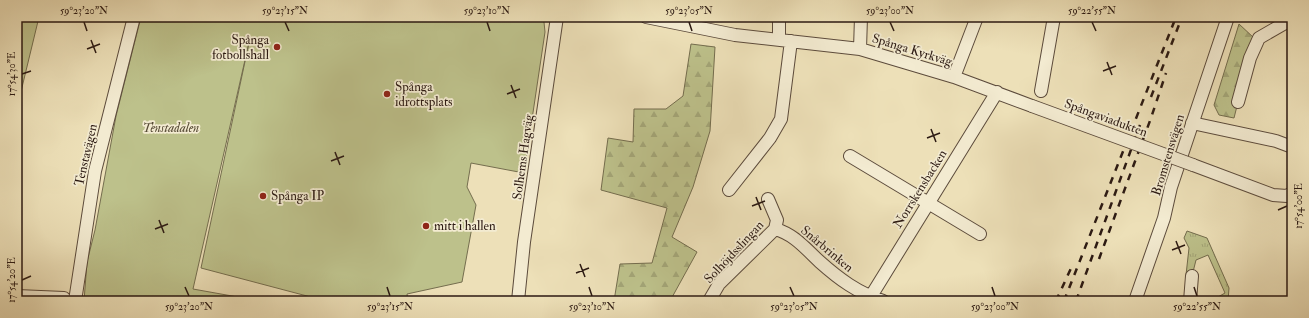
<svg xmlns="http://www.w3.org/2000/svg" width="1309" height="318" viewBox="0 0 1309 318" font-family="'IM FELL Double Pica',serif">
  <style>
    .grass { fill: url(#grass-tufts); stroke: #746d4e }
    .forest { fill: url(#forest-firs); stroke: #746d4e }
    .green { fill: #bdc18b; stroke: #746d4e }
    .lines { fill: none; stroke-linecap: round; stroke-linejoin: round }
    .minor-casing { stroke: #5c4b3c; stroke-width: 14 }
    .minor { stroke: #f3ebd1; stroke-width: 12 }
    .rail { stroke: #2b1912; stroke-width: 2.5; stroke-dasharray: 7 7; stroke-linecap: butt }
    .minor-bridge-casing { stroke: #5c4b3c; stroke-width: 14; stroke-linecap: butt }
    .minor-bridge { stroke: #f3ebd1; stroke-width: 12 }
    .ticks { fill: none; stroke: #2b1912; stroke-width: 1.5 }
    .poi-dot { fill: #8f2418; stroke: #f3ebd1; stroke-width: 1.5 }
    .labels { text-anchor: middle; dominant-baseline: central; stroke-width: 3.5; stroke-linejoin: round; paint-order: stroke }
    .poi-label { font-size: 13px; fill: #2b1912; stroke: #f3ebd1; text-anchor: start }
    .street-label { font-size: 13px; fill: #2b1912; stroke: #f3ebd1 }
    .park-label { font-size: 13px; font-style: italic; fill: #574b36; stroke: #f3ebd1 }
    .neatline { fill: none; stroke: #2b1912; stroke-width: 1.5 }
    .ticks-label { font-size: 10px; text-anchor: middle; fill: #2b1912 }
  </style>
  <defs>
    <pattern id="grass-tufts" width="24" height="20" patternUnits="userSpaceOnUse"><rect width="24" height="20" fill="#bdc18b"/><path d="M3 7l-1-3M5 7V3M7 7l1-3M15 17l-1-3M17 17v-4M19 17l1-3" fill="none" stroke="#a3a577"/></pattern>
    <pattern id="forest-firs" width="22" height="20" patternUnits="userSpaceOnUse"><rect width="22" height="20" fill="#bdc18b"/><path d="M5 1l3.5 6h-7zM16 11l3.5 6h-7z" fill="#a3a577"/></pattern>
  </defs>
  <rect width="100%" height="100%" fill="#ede0b8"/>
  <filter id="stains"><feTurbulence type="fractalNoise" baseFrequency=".005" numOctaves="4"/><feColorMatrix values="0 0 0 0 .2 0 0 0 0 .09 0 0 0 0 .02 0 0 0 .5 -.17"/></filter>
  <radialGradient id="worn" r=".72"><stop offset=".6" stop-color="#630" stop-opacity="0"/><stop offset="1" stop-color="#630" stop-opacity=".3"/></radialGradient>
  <path class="grass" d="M1187,231l20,7 22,50 -1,13h-8l-2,-4 7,-4 -17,-38 -12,5 -4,16 -6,-1 3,-27 -5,-10z"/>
  <path class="forest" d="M1239,24l15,14 -20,80 -15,-3 -5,-10z
    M691,44l24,3 -5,84 -17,56 -21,50 25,15 -27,49h-56l6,-37 32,-1 15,-55 -66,-18 7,-52 25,4 1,-33h32l17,-13z"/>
  <path class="green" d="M17,17h22l-22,91z
    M141,17h394l9,5 1,10 -21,141 -53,-10 -4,24 9,18 -14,77 -55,12 1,7h-90l-11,-5 -106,-28 49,-230 -57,251 67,12h-176l3,-39 8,-32 21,-114z"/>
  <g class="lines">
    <defs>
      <path id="minor" d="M646,17l89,18 125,14 94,28 78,29
        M779,40v-23
        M860,49l1,-32
        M954,77l23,-60
        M1041,91l13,-74
        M1238,102l12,-44 9,-20 33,-19
        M1192,123l84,18 16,6
        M850,156l130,78
        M1193,165l80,30 14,1 5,-3
        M729,190l41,-52 11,-19 10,-78
        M775,229c19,5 31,20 45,33 19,17 38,31 63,39
        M17,296l47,2
        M75,301l20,-130 39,-154
        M518,301l6,-59 33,-225
        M709,301l10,-17 56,-55 2,-9 -9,-21
        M868,301l129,-209
        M1135,301l29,-83 7,-31 57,-170
        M1190,301l2,-25"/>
    </defs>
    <use href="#minor" class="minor-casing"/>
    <use href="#minor" class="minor"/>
    <path class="rail" d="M1151,97l31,-80
      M1099,259l52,-141 15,-45
      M1056,301l16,-35
      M1064,301l112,-284
      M1076,301l64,-176"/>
    <defs>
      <path id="minor-bridge" d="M1032,106l161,59"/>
    </defs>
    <use href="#minor-bridge" class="minor-bridge-casing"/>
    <use href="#minor-bridge" class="minor-bridge"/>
  </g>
  <path class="ticks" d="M84,22l3,9M285,22l4,9M487,22l3,9M689,22l3,9M890,22l4,9M1092,22l4,9M91,40l5,13M87,49l13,-5M1107,62l5,13M1103,71l13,-5M22,74l9,-3M511,85l5,13M507,94l13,-5M931,129l5,13M927,138l13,-5M335,152l5,13M331,161l13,-5M756,197l5,13M752,206l13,-5M1278,210l9,-4M159,220l5,13M155,229l13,-5M1176,241l5,13M1172,250l13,-5M580,264l5,13M576,273l13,-5M22,280l9,-4M185,287l4,9M387,287l3,9M589,287l3,9M790,287l4,9M992,287l3,9M1194,287l3,9"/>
  <g class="poi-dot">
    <circle cx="277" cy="47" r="4"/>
    <circle cx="387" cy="94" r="4"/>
    <circle cx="263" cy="196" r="4"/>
    <circle cx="426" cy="226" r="4"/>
  </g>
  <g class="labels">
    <g class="poi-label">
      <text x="269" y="40" text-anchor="end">Spånga<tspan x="269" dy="15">fotbollshall</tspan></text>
      <text x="395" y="87">Spånga<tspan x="395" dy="15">idrottsplats</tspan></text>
      <text x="271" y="196">Spånga IP</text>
      <text x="434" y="226">mitt i hallen</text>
    </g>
    <g class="street-label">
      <text transform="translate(912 50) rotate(17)">Spånga Kyrkväg</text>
      <text transform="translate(1106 118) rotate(20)">Spångaviadukten</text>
      <text transform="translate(86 155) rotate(-77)">Tenstavägen</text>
      <text transform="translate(1168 155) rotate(-73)">Bromstensvägen</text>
      <text transform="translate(523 157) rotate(-82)">Solhems Hagväg</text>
      <text transform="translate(920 189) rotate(-58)">Norrskensbacken</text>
      <text transform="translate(827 249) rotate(40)">Snårbrinken</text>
      <text transform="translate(734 252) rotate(-47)">Solhöjdsslingan</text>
    </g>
    <g class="park-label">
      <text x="171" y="128">Tenstadalen</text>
    </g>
  </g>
  <rect width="1309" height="318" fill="none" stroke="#ede0b8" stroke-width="44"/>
  <rect x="22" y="22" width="1265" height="274" class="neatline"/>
  <g class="ticks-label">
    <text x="84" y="14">59°23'20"N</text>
    <text x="285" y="14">59°23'15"N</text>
    <text x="487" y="14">59°23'10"N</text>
    <text x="689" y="14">59°23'05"N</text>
    <text x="890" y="14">59°23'00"N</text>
    <text x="1092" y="14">59°22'55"N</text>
    <text transform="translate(11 74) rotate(-90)" y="4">17°54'30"E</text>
    <text transform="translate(1298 206) rotate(-90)" y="4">17°54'00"E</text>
    <text transform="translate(11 280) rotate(-90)" y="4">17°54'20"E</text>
    <text x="189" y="310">59°23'20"N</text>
    <text x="390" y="310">59°23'15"N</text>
    <text x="592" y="310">59°23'10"N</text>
    <text x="794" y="310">59°23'05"N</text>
    <text x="995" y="310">59°23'00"N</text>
    <text x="1197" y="310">59°22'55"N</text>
  </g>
  <rect width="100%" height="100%" filter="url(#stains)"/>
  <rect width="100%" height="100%" fill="url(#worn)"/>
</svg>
